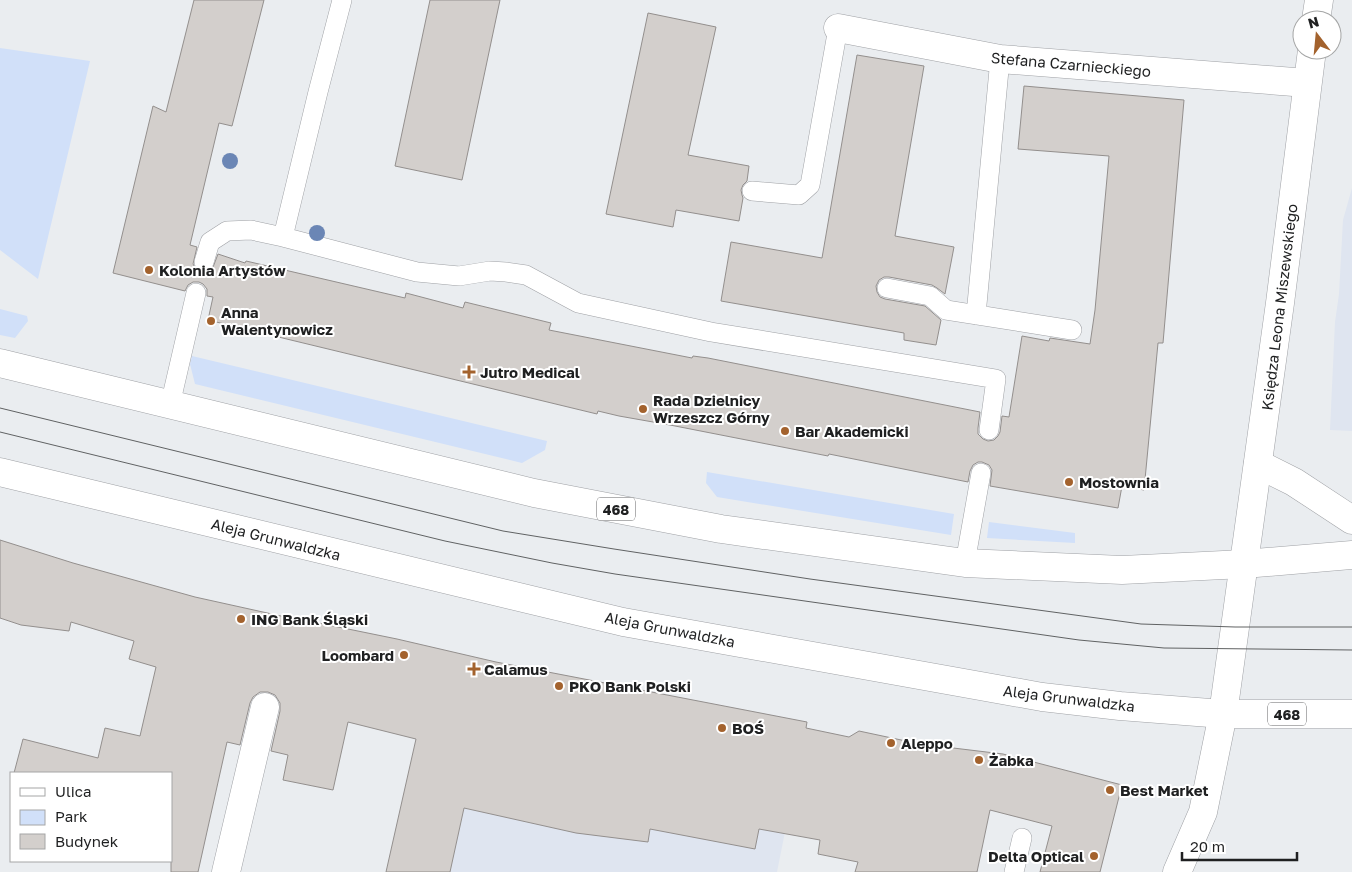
<svg xmlns="http://www.w3.org/2000/svg" width="1352" height="872" viewBox="0 0 1352 872" font-family="'Golos Text',sans-serif">
  <style>
    .built { fill: #dfe5f0 }
    .green { fill: #d1e0f9 }
    .building { fill: #d3cfcc; stroke: #938f8d }
    .lines { fill: none; stroke-linecap: round; stroke-linejoin: round }
    .lane-casing { stroke: #9fa1a5; stroke-width: 20 }
    .street-casing { stroke: #9fa1a5; stroke-width: 29 }
    .secondary-casing { stroke: #9fa1a5; stroke-width: 29 }
    .primary-casing { stroke: #9fa1a5; stroke-width: 29 }
    .lane { stroke: #fff; stroke-width: 19 }
    .street { stroke: #fff; stroke-width: 28 }
    .secondary { stroke: #fff; stroke-width: 28 }
    .primary { stroke: #fff; stroke-width: 28 }
    .tram { stroke: #606263; stroke-width: 1 }
    .tree { fill: #6b86b5 }
    .poi-dot { fill: #a3622d; stroke: #fff; stroke-width: 2 }
    .labels { text-anchor: middle; dominant-baseline: central; stroke-width: 4; stroke-linejoin: round; paint-order: stroke }
    .shield { fill: #fff; stroke: #626364; stroke-width: 1 }
    .shield-label { font-size: 14px; font-weight: bold; fill: #1f2021 }
    .street-label { font-size: 15px; fill: #1f2021; stroke: #fff }
    .poi-label { font-size: 15px; font-weight: bold; fill: #1f2021; stroke: #fff; text-anchor: start }
  </style>
  <rect width="100%" height="100%" fill="#eaedf0"/>
  <path class="built" d="M1352,188v243l-22,-1 5,-108 4,-28 4,-74z
    M496,662l311,60 -30,150h-327z"/>
  <path class="green" d="M0,48l90,13 -52,218 -38,-29z
    M0,309l27,7 1,5 -13,17 -15,-3z
    M192,356l355,85 -2,9 -23,13 -327,-79 -5,-20z
    M707,472l247,42 -3,21 -234,-38 -11,-14z
    M989,522l86,11v10l-88,-5z"/>
  <path class="building" d="M194,0h70l-32,126 -13,-3 -29,122 7,2 -4,17 3,5 4,4h6l6,-3 6,-16 27,9 1,-2 159,37 1,-5 57,15 2,-6 86,21 -2,7 143,28 1,-2 15,2 272,54 -2,16v6l5,5 5,2 6,-1 4,-4 2,-4 2,-16 7,1 13,-81 27,5 1,-3 40,6 5,-34 14,-154 -91,-7 6,-63 160,14 -21,243h-5l-14,147 -22,-4 -4,22 -128,-22 2,-16 -3,-5 -7,-3h-4l-5,3 -3,6 -2,11 -5,-1 -134,-27 -1,2 -158,-31 -51,-9 -21,-5 -1,3 -389,-94 5,-23 -6,-1v-7l-4,-5 -4,-2h-6l-5,3 -3,6 -72,-18 40,-167 13,6z
    M430,0h70l-38,180 -67,-14z
    M648,13l68,14 -28,128 61,11 -2,15 -4,4 -2,5 1,5 1,3 -4,23 -63,-11 -3,17 -67,-13z
    M857,55l67,11 -29,170 59,11 -9,47 -8,-6 -5,-3 -43,-8h-5l-5,3 -3,6 1,6 3,5 5,2 40,7 16,14 -5,25 -32,-5v-7l-183,-32 10,-59 91,16z
    M0,540l73,23 122,34 104,23v-1l98,20 99,23 311,60 -1,6 43,9 10,-6 61,13 83,10 119,31 -22,87h-60l12,-46 -62,-16 -13,62h-122l3,-10 -40,-8 2,-14 -61,-11 -4,20 -105,-20 -2,13 -72,-9 -112,-25 -14,64h-64l30,-133 -68,-17 -15,68 -50,-10 5,-25 -17,-4 9,-40v-8l-5,-8 -7,-3h-8l-7,5 -3,6 -10,42 -13,-3 -29,130h-27v-99h-157l9,-34 75,19 7,-30 35,8 16,-69 -27,-8 5,-18 -63,-19 -2,9 -48,-6 -21,-7z"/>
  <g class="lines">
    <defs>
      <path id="lane" d="M342,0l-24,92 -35,145 134,35 42,4 31,-5 16,1 20,3 52,28 133,29 285,47 -7,51
        M752,191l47,4 11,-10 28,-157
        M204,262l6,-20 17,-11 24,-1 32,7
        M887,288l43,8 16,14 126,20
        M976,315l24,-256
        M170,405l26,-112
        M965,563l16,-90
        M1014,872l8,-34"/>
      <path id="street" d="M838,28l162,31 307,24
        M226,872l39,-165"/>
      <path id="secondary" d="M1316,20l3,-20
        M1177,872l26,-60 20,-98 57,-411 32,-253"/>
      <path id="primary" d="M0,363l534,130 187,36 244,34 157,7 122,-6 108,-9
        M1258,464l36,18 58,38
        M0,472l623,150 419,75 78,9 103,8h129"/>
    </defs>
    <use href="#lane" class="lane-casing"/>
    <use href="#street" class="street-casing"/>
    <use href="#secondary" class="secondary-casing"/>
    <use href="#primary" class="primary-casing"/>
    <use href="#lane" class="lane"/>
    <use href="#street" class="street"/>
    <use href="#secondary" class="secondary"/>
    <use href="#primary" class="primary"/>
    <path class="tram" d="M0,408l503,123 111,18 196,30 331,45 94,3h117
      M0,432l445,109 107,22 63,11 464,66 85,8 188,2"/>
  </g>
  <g class="tree">
    <circle cx="230" cy="161" r="8"/>
    <circle cx="317" cy="233" r="8"/>
  </g>
  <g class="poi-dot">
    <circle cx="149" cy="270" r="5"/>
    <circle cx="211" cy="321" r="5"/>
    <path d="M466.5 364.5h5v5h5v5h-5v5h-5v-5h-5v-5h5z"/>
    <circle cx="643" cy="409" r="5"/>
    <circle cx="785" cy="431" r="5"/>
    <circle cx="1069" cy="482" r="5"/>
    <circle cx="241" cy="619" r="5"/>
    <circle cx="404" cy="655" r="5"/>
    <path d="M471.5 661.5h5v5h5v5h-5v5h-5v-5h-5v-5h5z"/>
    <circle cx="559" cy="686" r="5"/>
    <circle cx="722" cy="728" r="5"/>
    <circle cx="891" cy="743" r="5"/>
    <circle cx="979" cy="760" r="5"/>
    <circle cx="1110" cy="790" r="5"/>
    <circle cx="1094" cy="856" r="5"/>
  </g>
  <g class="labels">
    <g class="shield">
      <rect x="597" y="497.5" width="38" height="23" rx="4"/>
      <rect x="1268" y="702.5" width="38" height="23" rx="4"/>
    </g>
    <g class="shield-label">
      <text x="616" y="509">468</text>
      <text x="1287" y="714">468</text>
    </g>
    <g class="street-label">
      <text transform="translate(1071 64) rotate(5)">Stefana Czarnieckiego</text>
      <text transform="translate(1279 307) rotate(-83)">Księdza Leona Miszewskiego</text>
      <text transform="translate(276 539) rotate(14)">Aleja Grunwaldzka</text>
      <text transform="translate(670 629) rotate(11)">Aleja Grunwaldzka</text>
      <text transform="translate(1069 698) rotate(7)">Aleja Grunwaldzka</text>
    </g>
    <g class="poi-label">
      <text x="159" y="270">Kolonia Artystów</text>
      <text x="221" y="312">Anna<tspan x="221" dy="17">Walentynowicz</tspan></text>
      <text x="480" y="372">Jutro Medical</text>
      <text x="653" y="400">Rada Dzielnicy<tspan x="653" dy="17">Wrzeszcz Górny</tspan></text>
      <text x="795" y="431">Bar Akademicki</text>
      <text x="1079" y="482">Mostownia</text>
      <text x="251" y="619">ING Bank Śląski</text>
      <text x="394" y="655" text-anchor="end">Loombard</text>
      <text x="484" y="669">Calamus</text>
      <text x="569" y="686">PKO Bank Polski</text>
      <text x="732" y="728">BOŚ</text>
      <text x="901" y="743">Aleppo</text>
      <text x="989" y="760">Żabka</text>
      <text x="1120" y="790">Best Market</text>
      <text x="1084" y="856" text-anchor="end">Delta Optical</text>
    </g>
  </g>
  <rect x="10" y="772" width="162" height="90" fill="#ffffff" stroke="#a5a6a6"/>
  <rect x="20" y="788" width="25" height="8" fill="#ffffff" stroke="#a5a6a6"/>
  <text x="55" y="797" font-size="15" fill="#1f2021">Ulica</text>
  <rect x="20" y="810" width="25" height="15" fill="#d1e0f9" stroke="#a5a6a6"/>
  <text x="55" y="822" font-size="15" fill="#1f2021">Park</text>
  <rect x="20" y="834" width="25" height="15" fill="#d3cfcc" stroke="#a5a6a6"/>
  <text x="55" y="847" font-size="15" fill="#1f2021">Budynek</text>
  <g transform="translate(1317 35) rotate(344)"><circle r="24" fill="#ffffff" stroke="#a5a6a6"/>
  <path d="M0-4L9 19L0 12L-9 19Z" fill="#a3622d"/>
  <text y="-8" font-size="14" font-weight="bold" text-anchor="middle" fill="#1f2021">N</text>
  </g>
  <path d="M1182 852v8h115v-8" fill="none" stroke="#1f2021" stroke-width="2.5"/>
  <text x="1190" y="852" font-size="15" fill="#1f2021" stroke="#ffffff" stroke-width="4" paint-order="stroke">20 m</text>
</svg>
